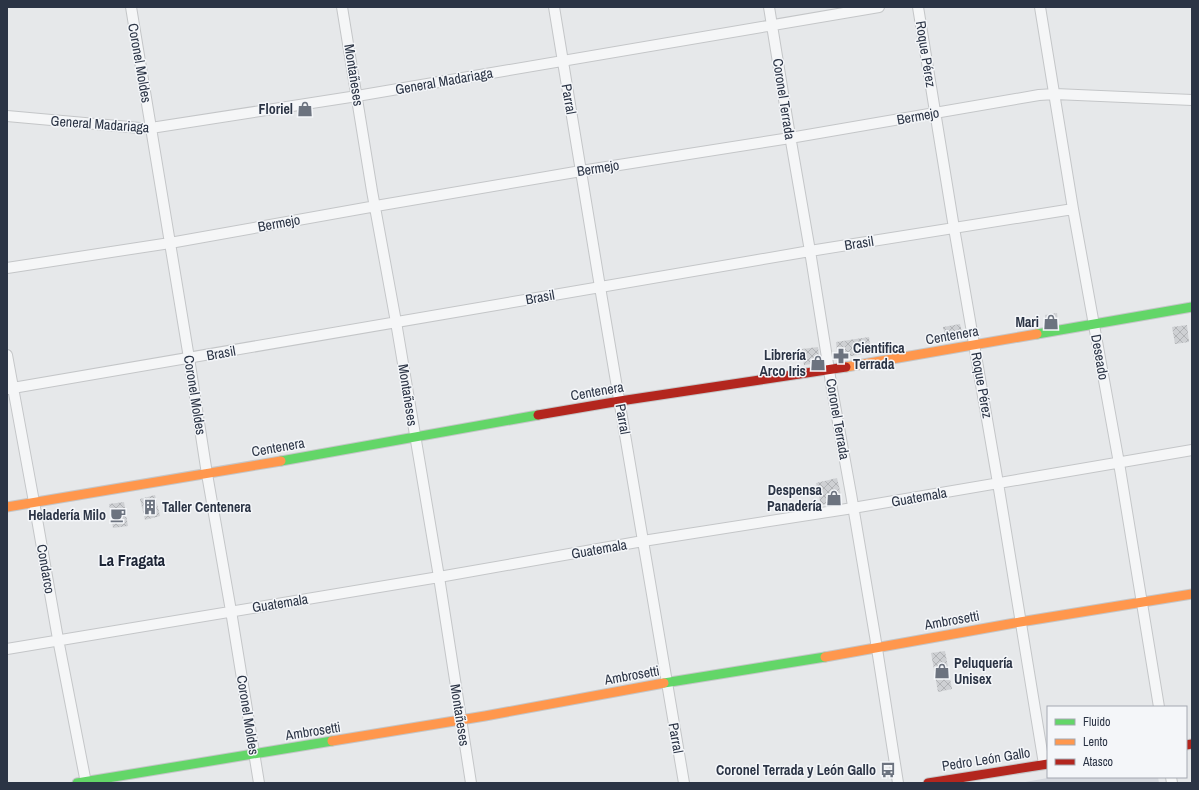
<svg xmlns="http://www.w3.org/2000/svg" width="1199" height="790" viewBox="0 0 1199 790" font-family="'Archivo Narrow',sans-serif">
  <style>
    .built { fill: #d4d7dd }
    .building { fill: url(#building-cross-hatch) }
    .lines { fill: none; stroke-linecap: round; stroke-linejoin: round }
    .street-casing { stroke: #c4c6c8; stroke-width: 12 }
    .fast-casing { stroke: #c4c6c8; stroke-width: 11 }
    .slow-casing { stroke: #c4c6c8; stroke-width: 11 }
    .jam-casing { stroke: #c4c6c8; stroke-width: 11 }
    .street { stroke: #f5f6f7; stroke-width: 10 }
    .fast { stroke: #63d668; stroke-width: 9 }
    .slow { stroke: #ff974d; stroke-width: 9 }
    .jam { stroke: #b3261e; stroke-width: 9 }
    .labels { text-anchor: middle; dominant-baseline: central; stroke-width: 3; stroke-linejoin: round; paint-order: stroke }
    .street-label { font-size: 14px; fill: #2b3445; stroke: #f4f6f9 }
    .poi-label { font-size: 14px; font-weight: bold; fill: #2b3445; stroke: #f4f6f9; text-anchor: end }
    .quarter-label { font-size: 16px; font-weight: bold; fill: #1d2536; stroke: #f4f6f9 }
  </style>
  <defs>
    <pattern id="building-cross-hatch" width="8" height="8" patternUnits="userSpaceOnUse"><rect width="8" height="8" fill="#ced0d3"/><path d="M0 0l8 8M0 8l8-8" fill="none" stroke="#b1b3b6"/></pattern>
  </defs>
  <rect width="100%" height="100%" fill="#e6e8ea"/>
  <path class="built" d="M1053,777h105l1,6h-139z"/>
  <path class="building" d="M1057,313l1,9 -12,2 -1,-9z
    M960,324l3,13 -17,3 -3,-13z
    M1187,325l2,17 -14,2 -3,-17z
    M869,337l2,16 -33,5 -2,-16z
    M818,347l2,16 -16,2 -2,-16z
    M837,478l4,17 -7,7 -13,3 -5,-22z
    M155,495l5,21 -15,4 -5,-21z
    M124,502l4,24 -15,2 -4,-24z
    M945,651l7,38 -14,3 -7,-39z"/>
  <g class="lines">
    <defs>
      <path id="street" d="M131,7l58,351 18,116 24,137 28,172
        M342,7l30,184 24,131 43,255 32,206
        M554,7l46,280 84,496
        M769,7l19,117 22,127 22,138 19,105 24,142 23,147
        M918,7l36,221 44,255 46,281
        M1040,7l33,202 46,254 40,244
        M7,116l133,12h11l206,-32 522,-89
        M7,268l163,-25 206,-37 205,-35 209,-33 249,-43 16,-1 137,6
        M7,355l27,147 24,137 28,144
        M7,389l803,-138 263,-42
        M7,649l432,-72 204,-36 210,-33 339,-58
        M1171,777l1,6"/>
      <path id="fast" d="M1037,334l155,-27
        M281,461l257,-46
        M664,683l161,-26
        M77,783l255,-42"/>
      <path id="slow" d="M846,367l191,-33
        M7,507l274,-46
        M825,657l195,-35 172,-28
        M332,741l153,-25 179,-33"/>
      <path id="jam" d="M538,415l82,-14 226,-34
        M1186,745l6,-1
        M928,783l120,-19"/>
    </defs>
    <use href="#street" class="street-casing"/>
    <use href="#fast" class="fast-casing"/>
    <use href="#slow" class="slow-casing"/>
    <use href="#jam" class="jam-casing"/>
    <use href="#street" class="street"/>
    <use href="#fast" class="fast"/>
    <use href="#slow" class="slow"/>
    <use href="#jam" class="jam"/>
  </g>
  <defs>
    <symbol id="shop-bare" viewBox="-9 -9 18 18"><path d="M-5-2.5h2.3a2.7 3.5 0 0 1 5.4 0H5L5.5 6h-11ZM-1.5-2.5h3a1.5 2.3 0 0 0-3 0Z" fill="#6c737f" stroke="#f4f6f9" stroke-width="2.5" paint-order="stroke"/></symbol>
    <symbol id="pharmacy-bare" viewBox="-9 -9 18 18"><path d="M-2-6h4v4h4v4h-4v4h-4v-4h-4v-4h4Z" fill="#6c737f" stroke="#f4f6f9" stroke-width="2.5" paint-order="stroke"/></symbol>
    <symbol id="building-bare" viewBox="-9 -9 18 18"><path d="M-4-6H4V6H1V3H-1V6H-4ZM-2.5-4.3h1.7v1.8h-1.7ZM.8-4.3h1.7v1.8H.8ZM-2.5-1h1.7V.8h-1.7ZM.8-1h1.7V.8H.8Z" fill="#6c737f" stroke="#f4f6f9" stroke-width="2.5" paint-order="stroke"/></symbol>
    <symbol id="cafe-bare" viewBox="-9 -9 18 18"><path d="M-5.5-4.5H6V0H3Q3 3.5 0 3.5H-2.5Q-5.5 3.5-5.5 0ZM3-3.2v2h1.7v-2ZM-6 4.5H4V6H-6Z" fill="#6c737f" stroke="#f4f6f9" stroke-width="2.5" paint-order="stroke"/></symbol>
    <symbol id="bus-bare" viewBox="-9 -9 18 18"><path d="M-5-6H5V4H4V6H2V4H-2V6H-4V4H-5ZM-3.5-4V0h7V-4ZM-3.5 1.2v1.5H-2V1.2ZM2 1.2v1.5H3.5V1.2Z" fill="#6c737f" stroke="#f4f6f9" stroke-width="2.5" paint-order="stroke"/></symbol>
  </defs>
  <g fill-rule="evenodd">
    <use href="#shop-bare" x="294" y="98" width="22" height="22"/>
    <use href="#shop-bare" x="1040" y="311" width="22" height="22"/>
    <use href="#pharmacy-bare" x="830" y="345" width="22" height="22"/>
    <use href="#shop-bare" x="807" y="352" width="22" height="22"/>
    <use href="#shop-bare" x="823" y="487" width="22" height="22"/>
    <use href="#building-bare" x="139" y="496" width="22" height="22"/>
    <use href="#cafe-bare" x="107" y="504" width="22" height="22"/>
    <use href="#shop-bare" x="931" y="660" width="22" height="22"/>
    <use href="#bus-bare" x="877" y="759" width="22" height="22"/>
  </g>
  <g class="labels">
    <g class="street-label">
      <text transform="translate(926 54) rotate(81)">Roque Pérez</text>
      <text transform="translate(140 63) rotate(80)">Coronel Moldes</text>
      <text transform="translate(354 75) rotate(81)">Montañeses</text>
      <text transform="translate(444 81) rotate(-10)">General Madariaga</text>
      <text transform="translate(569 99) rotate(80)">Parral</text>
      <text transform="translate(784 99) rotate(81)">Coronel Terrada</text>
      <text transform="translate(918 116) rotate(-10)">Bermejo</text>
      <text transform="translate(100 124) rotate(4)">General Madariaga</text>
      <text transform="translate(598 168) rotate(-9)">Bermejo</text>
      <text transform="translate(279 223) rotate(-10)">Bermejo</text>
      <text transform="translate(859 243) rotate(-9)">Brasil</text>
      <text transform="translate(540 297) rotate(-10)">Brasil</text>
      <text transform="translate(952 335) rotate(-10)">Centenera</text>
      <text transform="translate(221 353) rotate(-10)">Brasil</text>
      <text transform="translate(1100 357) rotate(80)">Deseado</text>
      <text transform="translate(982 385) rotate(80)">Roque Pérez</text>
      <text transform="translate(597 391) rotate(-10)">Centenera</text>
      <text transform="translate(195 395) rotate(81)">Coronel Moldes</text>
      <text transform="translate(408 395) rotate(81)">Montañeses</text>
      <text transform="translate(623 419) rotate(80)">Parral</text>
      <text transform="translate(838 419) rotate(80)">Coronel Terrada</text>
      <text transform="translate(278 447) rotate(-10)">Centenera</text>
      <text transform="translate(919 497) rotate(-10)">Guatemala</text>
      <text transform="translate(599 549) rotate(-10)">Guatemala</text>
      <text transform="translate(46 569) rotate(80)">Condarco</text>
      <text transform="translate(280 603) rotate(-9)">Guatemala</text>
      <text transform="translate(952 620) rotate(-10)">Ambrosetti</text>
      <text transform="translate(632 675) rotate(-10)">Ambrosetti</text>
      <text transform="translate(248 715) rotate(81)">Coronel Moldes</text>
      <text transform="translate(460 715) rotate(81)">Montañeses</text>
      <text transform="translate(313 731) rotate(-9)">Ambrosetti</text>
      <text transform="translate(676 738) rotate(80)">Parral</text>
      <text transform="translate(986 759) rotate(-9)">Pedro León Gallo</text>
    </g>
    <g class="poi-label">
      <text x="293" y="109">Floriel</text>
      <text x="1039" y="322">Mari</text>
      <text x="853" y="348" text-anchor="start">Cientifica<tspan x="853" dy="16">Terrada</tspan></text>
      <text x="806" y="355">Librería<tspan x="806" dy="16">Arco Iris</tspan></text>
      <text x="822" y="490">Despensa<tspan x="822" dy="16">Panadería</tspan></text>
      <text x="162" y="507" text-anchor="start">Taller Centenera</text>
      <text x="106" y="515">Heladería Milo</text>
      <text x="954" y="663" text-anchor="start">Peluquería<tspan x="954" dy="16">Unisex</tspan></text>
      <text x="876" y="770">Coronel Terrada y León Gallo</text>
    </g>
    <g class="quarter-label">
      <text x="132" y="560">La Fragata</text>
    </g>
  </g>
  <rect width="1199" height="790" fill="none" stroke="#2b3445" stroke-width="16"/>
  <rect x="1047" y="706" width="140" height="72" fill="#f4f6f9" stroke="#a4a8b1"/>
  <rect x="1055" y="719" width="20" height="6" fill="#63d668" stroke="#a4a8b1"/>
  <text x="1083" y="726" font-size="12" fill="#2b3445">Fluido</text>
  <rect x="1055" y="739" width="20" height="6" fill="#ff974d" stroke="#a4a8b1"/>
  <text x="1083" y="746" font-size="12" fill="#2b3445">Lento</text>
  <rect x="1055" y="759" width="20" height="6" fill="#b3261e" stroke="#a4a8b1"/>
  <text x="1083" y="766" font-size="12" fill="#2b3445">Atasco</text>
</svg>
